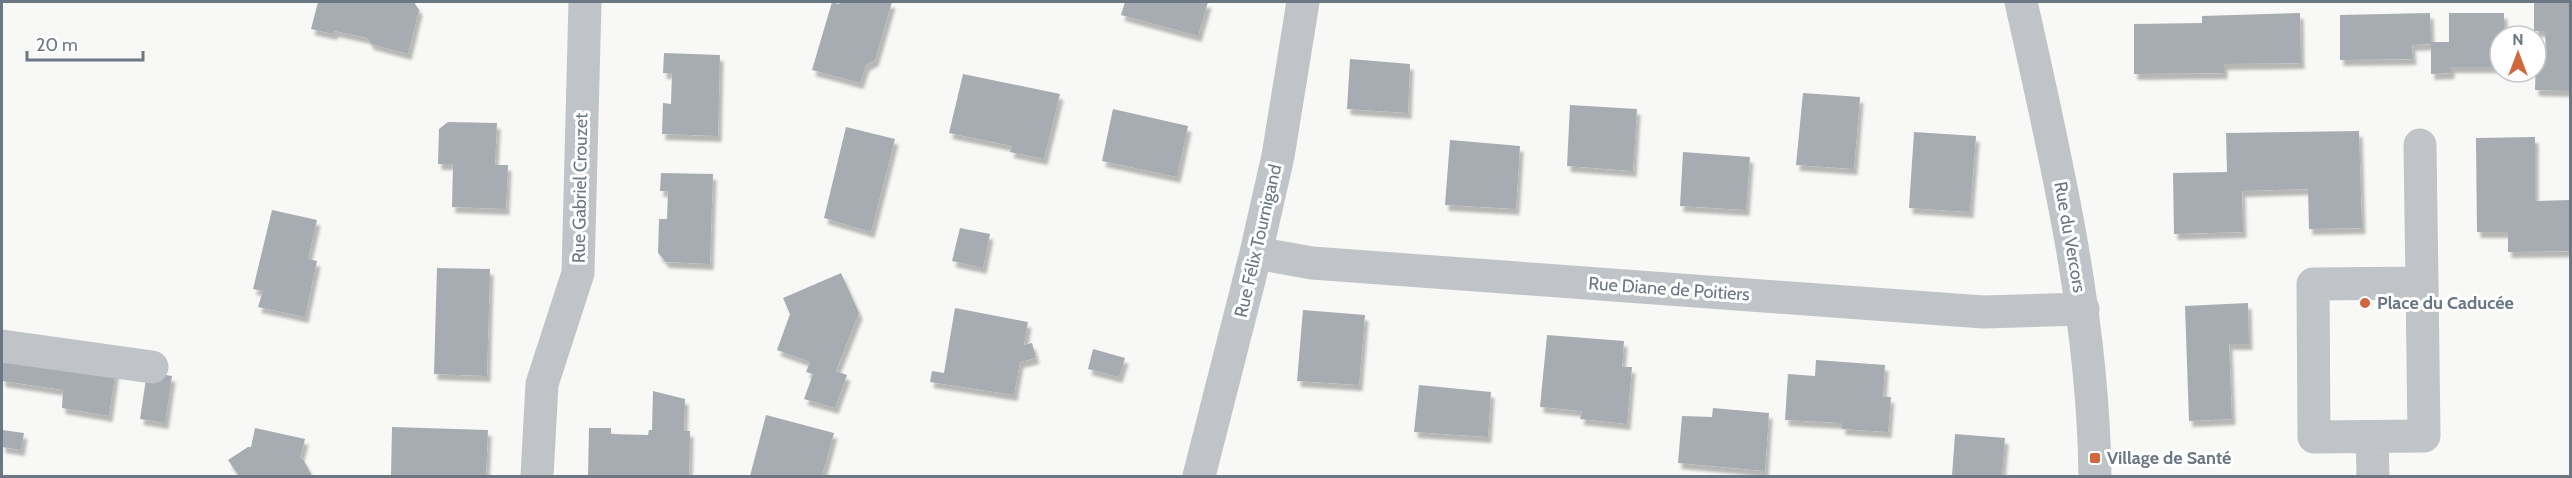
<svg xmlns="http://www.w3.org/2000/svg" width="2572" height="478" viewBox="0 0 2572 478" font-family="Cabin,sans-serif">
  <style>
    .building { fill: #a6acb2; filter: url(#shadow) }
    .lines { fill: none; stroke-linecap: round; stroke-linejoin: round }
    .minor { stroke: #c0c3c7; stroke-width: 33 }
    .poi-dot { fill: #d0673e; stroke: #fff; stroke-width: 2 }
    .labels { text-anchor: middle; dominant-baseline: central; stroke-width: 6; stroke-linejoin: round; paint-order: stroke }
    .street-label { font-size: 18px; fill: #6b7783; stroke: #fff }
    .poi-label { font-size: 18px; font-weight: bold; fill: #6b7783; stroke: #fff; text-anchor: start }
  </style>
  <defs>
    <filter id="shadow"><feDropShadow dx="3.5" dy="6" stdDeviation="1.5" flood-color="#0004"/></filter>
  </defs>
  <rect width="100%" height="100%" fill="#f8f8f6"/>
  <path class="building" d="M318,2h96l5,8 -11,44 -37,-10 -4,-6 -32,-7 -2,3 -22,-5z
    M832,2l7,2 1,-2h52l-17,58 -9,5 -6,18 -48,-13z
    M1125,2h83l-10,34 -77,-21z
    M2534,2h36v89l-35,-1 1,-33h10l-1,-26h-11z
    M2300,13l1,50 -77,1v9l-90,1v-50l68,-1v-7z
    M2430,13l1,29h18v-29h55v23h-4v31h-49v6l-20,1v-30l-19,1 1,14 -73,1v-45z
    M664,53l56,2 -2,81 -56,-2 1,-31 8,1 1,-31h-9z
    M1350,59l60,5 -2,49 -61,-4z
    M963,74l97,20 -16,65 -34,-7 2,-6 -63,-13z
    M1803,93l57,4 -6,72 -58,-4z
    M1570,105l67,4 -4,62 -66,-5z
    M1113,109l75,17 -11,51 -75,-16z
    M448,122l49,1 -2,42h13l-2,44 -54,-2 1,-43h-15l1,-35z
    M846,127l49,12 -24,93 -47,-14z
    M2359,131l3,97 -53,1 -1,-40 -66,2 1,41 -69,2 -1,-61 54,-1 -1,-39z
    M1914,132l62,4 -6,76 -61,-4z
    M2535,137v64l35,-1v51l-62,1v-20h-31l-1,-94z
    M1450,140l70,6 -4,63 -71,-4z
    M1683,152l67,5 -4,53 -66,-4z
    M661,173l52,1 -3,90 -44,-2 -8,-9 1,-34h8l1,-28h-8z
    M272,210l45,10 -9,39 9,2 -12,56 -47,-10 5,-16 -10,-2z
    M960,228l30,6 -7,34 -31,-7z
    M437,268l53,1 -3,107 -53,-2z
    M841,273l18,40 -23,58 11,4 -12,33 -31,-9 9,-25 -7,-2 4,-10 -33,-12 13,-36 -7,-16z
    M2248,303l1,41h-20l3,75 -43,2 -4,-115z
    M955,308l73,14 -4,23 8,-2 4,15 -16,4 -6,33 -84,-13 2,-11 12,2z
    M1303,310l62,5 -6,70 -62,-4z
    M1547,335l77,6 -2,26h10l-5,57 -47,-5 2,-8 -42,-4z
    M1093,349l32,9 -6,19 -31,-8z
    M2,350l114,17 -7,49 -47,-8 1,-18 -61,-9z
    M1816,360l69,5 -2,32h8l-3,35 -46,-3v-6l-57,-3 3,-46 27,2z
    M147,372l25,4 -7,47 -25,-4z
    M1419,385l72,7 -3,45 -74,-5z
    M653,391l32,8 -1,32h6l-1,45h-101l1,-48h22v6l37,1 1,-5h3z
    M1713,408l56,5 -4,58 -87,-8 4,-47 30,1z
    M766,415l68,18 -12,43h-72z
    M392,427l96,3 -2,46h-95z
    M255,428l50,11 -5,19 3,1 9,17h-73l-11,-16 20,-13h3z
    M2,430l22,3 -3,17 -19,-3z
    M1955,434l50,4 -3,38h-50z"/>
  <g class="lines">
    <path class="minor" d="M2021,2c35,156 72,313 74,474
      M2420,145l2,138
      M1256,253l56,10 671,49 100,-3
      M2422,283l2,153 -110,1 -1,-153z
      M2,346l150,21
      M2372,437l1,39
      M537,476l5,-92 36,-111 7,-271
      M1199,476l57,-223 22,-97 25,-154"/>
  </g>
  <g class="poi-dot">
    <circle cx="2365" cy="303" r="6"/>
    <rect x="2089" y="452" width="12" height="12" rx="3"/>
  </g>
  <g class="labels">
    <g class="street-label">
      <text transform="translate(580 188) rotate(-89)">Rue Gabriel Crouzet</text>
      <text transform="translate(2070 237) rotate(80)">Rue du Vercors</text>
      <text transform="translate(1258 241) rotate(-77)">Rue Félix Tournigand</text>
      <text transform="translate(1669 289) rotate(4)">Rue Diane de Poitiers</text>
    </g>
    <g class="poi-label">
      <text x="2377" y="303">Place du Caducée</text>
      <text x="2107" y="458">Village de Santé</text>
    </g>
  </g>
  <rect width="2572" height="478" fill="none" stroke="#6b7783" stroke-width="6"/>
  <g transform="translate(2518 54)"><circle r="28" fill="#ffffff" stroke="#c4c9cd" stroke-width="1.5"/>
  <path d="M0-4.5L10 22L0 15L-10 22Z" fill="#d0673e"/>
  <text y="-9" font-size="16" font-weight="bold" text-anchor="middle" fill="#6b7783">N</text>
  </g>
  <path d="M27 51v9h116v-9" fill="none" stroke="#6b7783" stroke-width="3"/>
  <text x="36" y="51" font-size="18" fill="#6b7783" stroke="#ffffff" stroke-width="4.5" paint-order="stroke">20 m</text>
</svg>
